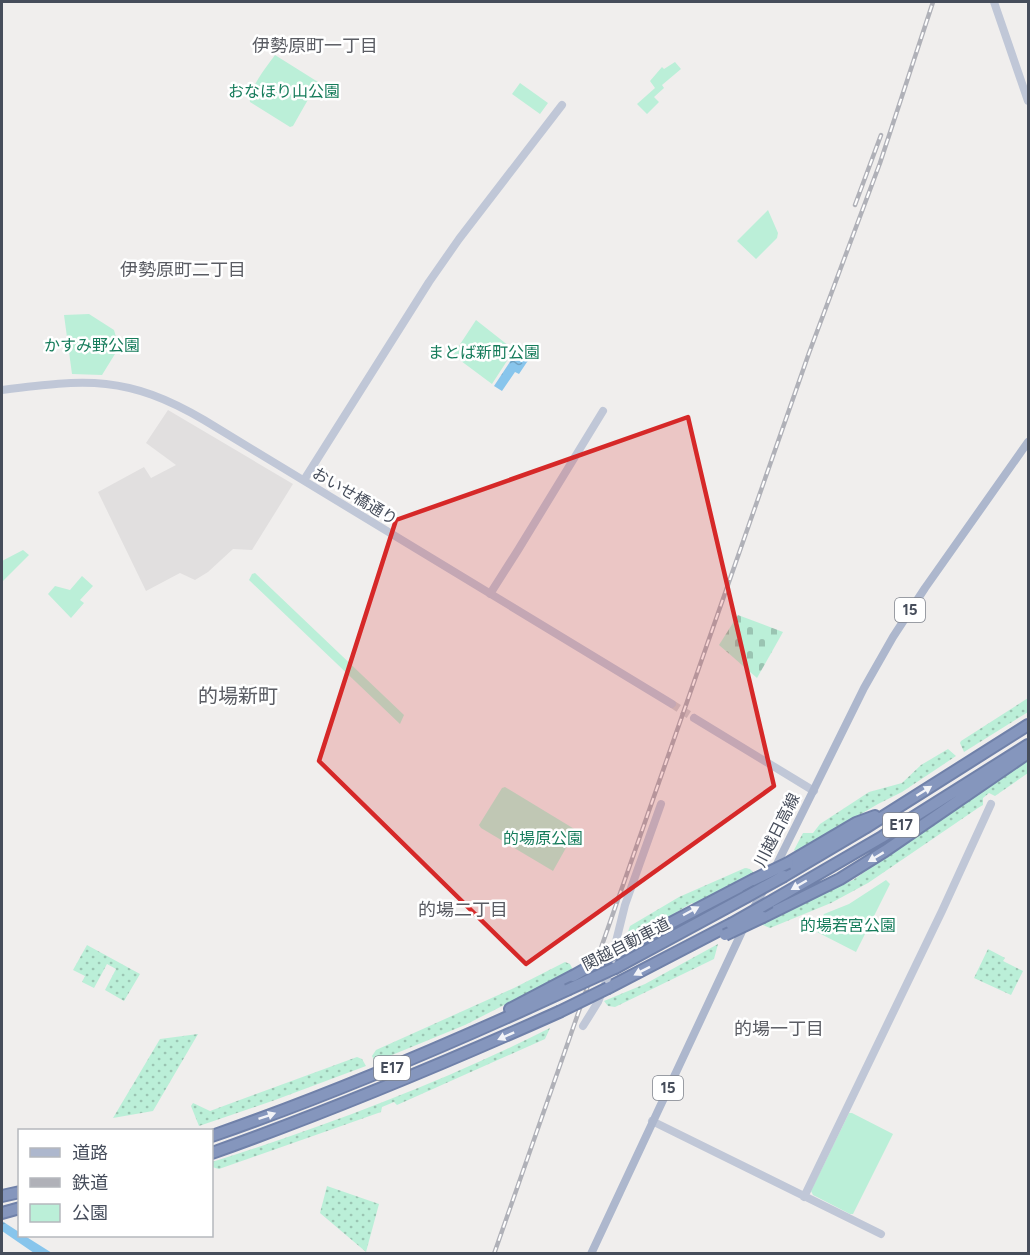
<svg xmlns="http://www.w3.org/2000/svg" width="1030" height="1255" viewBox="0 0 1030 1255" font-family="Figtree,'Noto Sans JP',sans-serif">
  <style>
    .education { fill: #e1dfdf }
    .grass { fill: url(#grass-dots) }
    .cemetery { fill: url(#cemetery-stones) }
    .park { fill: #bbefd8 }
    .water { fill: url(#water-ripples) }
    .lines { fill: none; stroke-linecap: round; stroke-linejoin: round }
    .secondary-tunnel { stroke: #ceced0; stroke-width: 8; stroke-dasharray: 8 4; stroke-linecap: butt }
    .highway-casing { stroke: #7081a9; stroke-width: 14 }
    .secondary { stroke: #c0c7d7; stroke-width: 8 }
    .primary { stroke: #adb7cd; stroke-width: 8 }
    .highway { stroke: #8596bd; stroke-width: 10 }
    .rail-casing { stroke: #b0b1b8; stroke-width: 4.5 }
    .rail { stroke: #fff; stroke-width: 2; stroke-dasharray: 7; stroke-linecap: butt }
    .highway-bridge-casing { stroke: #7081a9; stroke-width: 14; stroke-linecap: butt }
    .highway-bridge { stroke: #8596bd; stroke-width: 10 }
    .oneway { fill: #f3f4f8 }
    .marked { fill: #d62828; fill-opacity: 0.2; stroke: #d62828; stroke-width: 4.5; stroke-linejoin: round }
    .labels { text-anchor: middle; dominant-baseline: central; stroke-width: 5; stroke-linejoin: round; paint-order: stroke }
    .shield { fill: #fff; stroke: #7e828c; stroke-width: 1.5 }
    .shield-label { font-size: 15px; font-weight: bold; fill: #464d5b }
    .park-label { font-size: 16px; fill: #167c5b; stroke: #fff }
    .street-label { font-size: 16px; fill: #464d5b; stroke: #fff }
    .neighbourhood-label { font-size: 18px; fill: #5a5c63; stroke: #fff }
    .quarter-label { font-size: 20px; fill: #5a5c63; stroke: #fff }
  </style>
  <defs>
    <pattern id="grass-dots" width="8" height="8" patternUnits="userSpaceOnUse" patternTransform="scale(1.5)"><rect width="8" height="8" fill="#bbefd8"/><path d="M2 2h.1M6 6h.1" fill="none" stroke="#9ac4b2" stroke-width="1.8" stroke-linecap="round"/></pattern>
    <pattern id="cemetery-stones" width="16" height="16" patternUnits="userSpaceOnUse" patternTransform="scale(1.5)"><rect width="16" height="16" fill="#bbefd8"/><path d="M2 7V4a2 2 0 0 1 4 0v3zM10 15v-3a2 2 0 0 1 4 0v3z" fill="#9ac4b2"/></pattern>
    <pattern id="water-ripples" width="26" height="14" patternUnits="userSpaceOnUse" patternTransform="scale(1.5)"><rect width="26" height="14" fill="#88c5ec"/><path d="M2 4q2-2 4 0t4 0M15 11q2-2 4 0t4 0" fill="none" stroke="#71a2c2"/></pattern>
  </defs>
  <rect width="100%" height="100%" fill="#f0eeed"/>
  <path class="education" d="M168,410l125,74 -41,66 -19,-1 -25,23 -13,8 -15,-7 -34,18 -48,-99 46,-25 7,11 25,-13 -30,-22z"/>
  <path class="grass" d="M1028,698v14l-64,40 -4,-9 1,-2z
    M948,749l8,7 -54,36 -24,12 -82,48 -2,-2 9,-17h10l7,-9 49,-32 33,-9 19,-18z
    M1028,759v14l-33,23 -6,-3 -6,5v7l-5,3 -110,75 -37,20 -61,25 -7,-3 -1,-4 91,-41z
    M745,868l5,1 6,6 -62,29 -2,-1 -68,40 6,-17 49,-29z
    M718,944l-4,15 -99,48 -7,-1 -4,-5 41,-17z
    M87,945l53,29 -16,27 -19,-11 11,-21 -9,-5 -13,24 -12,-6 3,-6 -12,-6z
    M988,949l17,9 -2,3 20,10 -12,24 -37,-17z
    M565,962l5,2 3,6 -108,55 -90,37 -3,-6 4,-6 138,-62z
    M550,1028l-5,11 -148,66 -3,-3 -12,5 -1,5 -162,57 -7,-2v-5c114,-36 231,-80 338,-134z
    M198,1034l-45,77 -40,7 47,-79z
    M357,1057l5,2 4,7 -91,34 -76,26 -8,-20 2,-3 17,8z
    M327,1186l52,18 -13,48 -46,-39z"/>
  <path class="cemetery" d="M738,615l45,17 -26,46 -38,-33z"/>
  <path class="park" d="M275,55l43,27 -25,44 -3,1 -40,-25c-2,-13 18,-37 25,-47z
    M675,62l6,7 -19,16 2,3 -10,9 5,5 -12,12 -10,-10 18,-16 -5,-7 12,-14 2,2z
    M520,83l28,20 -8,11 -28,-20z
    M768,210l10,23 -1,5 -21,21 -19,-18z
    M89,314l25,16 2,7 7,4 -21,34 -30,-1 -8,-59z
    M476,320l38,30 -22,34 -39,-29z
    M23,550l6,5 -27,27v-21z
    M255,573l149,142 -4,9 -151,-144 3,-6z
    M82,576l11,10 -13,14 4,3 -13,15 -23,-24 7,-8 15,4z
    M505,787l71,43 -23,41 -72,-43 -2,-3 23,-37z
    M886,880l4,4 -34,68 -41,-21 9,-17 25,-10z
    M849,1113h3l41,21 -40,80h-3l-37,-19 -2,-4z"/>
  <path class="water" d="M517,351l12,8 -10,15 -4,-2 -13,19 -8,-5z
    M2,1221l17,11 1,4h5l27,17h-18l-32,-22z"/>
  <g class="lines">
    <path class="secondary-tunnel" d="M672,704l22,14"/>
    <defs>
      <path id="highway" d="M788,863l68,-40 19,-7
        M784,876l81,-48 163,-103
        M770,902l112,-65 146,-92
        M763,917l77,-38 45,-28 143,-98
        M621,949l132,-69
        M615,968l131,-71
        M608,988l123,-64
        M510,1009l63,-33
        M212,1136c121,-42 238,-92 355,-146
        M212,1153c118,-42 233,-90 347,-141
        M2,1196l18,-4
        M2,1213l18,-5"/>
    </defs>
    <use href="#highway" class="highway-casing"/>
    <path class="secondary" d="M994,2l34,99
      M2,390c85,-11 125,-15 202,30l468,284
      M304,480l125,-198 30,-43 103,-134
      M490,594l28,-44 85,-139
      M694,718l120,73
      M583,1026l15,-24 8,-20 19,-77 36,-101
      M652,1121l229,113
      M804,1197l138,-286 49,-107"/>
    <path class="primary" d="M773,872l91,-184 29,-51 32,-49 103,-146
      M752,911l14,-25
      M591,1254l154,-329"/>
    <use href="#highway" class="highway"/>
    <defs>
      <path id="rail" d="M855,205l26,-70
        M494,1254l315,-901 71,-190 53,-161"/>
    </defs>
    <use href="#rail" class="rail-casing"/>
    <use href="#rail" class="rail"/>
    <defs>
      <path id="highway-bridge" d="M753,880l35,-17
        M746,897l38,-21
        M731,924l39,-22
        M725,935l38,-18
        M573,976l48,-27
        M567,990l48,-22
        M559,1012l49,-24"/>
    </defs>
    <use href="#highway-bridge" class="highway-bridge-casing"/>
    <use href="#highway-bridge" class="highway-bridge"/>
  </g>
  <defs><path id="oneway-solid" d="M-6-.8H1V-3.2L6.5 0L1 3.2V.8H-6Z" transform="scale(1.5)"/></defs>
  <g class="oneway">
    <use href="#oneway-solid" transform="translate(924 791) rotate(-32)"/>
    <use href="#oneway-solid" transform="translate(876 857) rotate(149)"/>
    <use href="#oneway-solid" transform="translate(799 885) rotate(150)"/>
    <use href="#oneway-solid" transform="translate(691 911) rotate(-28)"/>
    <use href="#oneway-solid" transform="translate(642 971) rotate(153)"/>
    <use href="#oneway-solid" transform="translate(506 1036) rotate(156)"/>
    <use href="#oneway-solid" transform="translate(267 1116) rotate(-19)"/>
  </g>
  <path class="marked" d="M688,417l86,369 -248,178 -207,-203 77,-241z"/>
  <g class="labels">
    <g class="shield">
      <rect x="895" y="598" width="30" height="24" rx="4.5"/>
      <rect x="883" y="813" width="36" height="24" rx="4.5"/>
      <rect x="374" y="1056" width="36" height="24" rx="4.5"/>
      <rect x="653" y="1076" width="30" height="24" rx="4.5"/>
    </g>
    <g class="shield-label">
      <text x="910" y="610">15</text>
      <text x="901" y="825">E17</text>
      <text x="392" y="1068">E17</text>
      <text x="668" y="1088">15</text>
    </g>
    <g class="park-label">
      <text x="284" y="91">おなほり山公園</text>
      <text x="92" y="345">かすみ野公園</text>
      <text x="484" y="352">まとば新町公園</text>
      <text x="543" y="838">的場原公園</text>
      <text x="848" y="925">的場若宮公園</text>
    </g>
    <g class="street-label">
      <text transform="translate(355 496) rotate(31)">おいせ橋通り</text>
      <text transform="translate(777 830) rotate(-63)">川越日高線</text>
      <text transform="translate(626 944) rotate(-27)">関越自動車道</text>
    </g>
    <g class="neighbourhood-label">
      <text x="315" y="46">伊勢原町一丁目</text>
      <text x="183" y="270">伊勢原町二丁目</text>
      <text x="463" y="910">的場二丁目</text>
      <text x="779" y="1029">的場一丁目</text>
    </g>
    <g class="quarter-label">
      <text x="238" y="696">的場新町</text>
    </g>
  </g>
  <rect width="1030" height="1255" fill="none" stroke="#464d5b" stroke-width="6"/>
  <rect x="18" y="1129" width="195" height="108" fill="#ffffff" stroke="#b5b8bd" stroke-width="1.5"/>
  <rect x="30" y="1148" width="30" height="9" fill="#adb7cd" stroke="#b5b8bd" stroke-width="1.5"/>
  <text x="72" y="1159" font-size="18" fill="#464d5b">道路</text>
  <rect x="30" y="1178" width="30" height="9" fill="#b0b1b8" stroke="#b5b8bd" stroke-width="1.5"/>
  <text x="72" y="1189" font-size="18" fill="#464d5b">鉄道</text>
  <rect x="30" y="1204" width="30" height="18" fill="#bbefd8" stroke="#b5b8bd" stroke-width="1.5"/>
  <text x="72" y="1219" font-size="18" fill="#464d5b">公園</text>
</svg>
